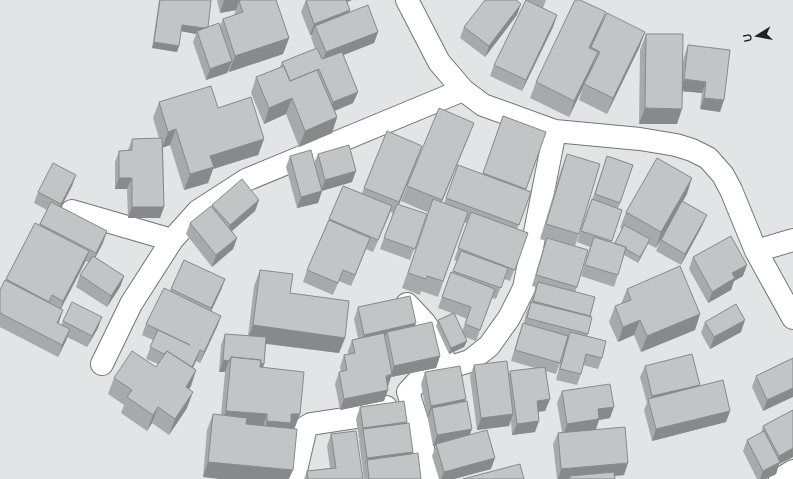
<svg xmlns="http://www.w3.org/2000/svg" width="793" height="479" viewBox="0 0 793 479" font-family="'Varela Round',sans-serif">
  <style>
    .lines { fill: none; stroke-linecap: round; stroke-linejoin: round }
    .minor-casing { stroke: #737476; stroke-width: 24 }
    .minor { stroke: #fff; stroke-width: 22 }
    .wall { fill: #a8a9aa; fill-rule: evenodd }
    .shaded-wall { fill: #88898b }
    .building { fill: #c3c4c6; stroke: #88898b }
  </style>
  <rect width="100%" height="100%" fill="#e3e4e6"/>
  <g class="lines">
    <defs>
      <path id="minor" d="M407,0l32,62 24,28 20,15 72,26 85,8 36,6 16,5 16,8 15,17 8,15 25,61 37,67
        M72,211l100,29
        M756,251l37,-11
        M407,304l17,18 15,22 8,24
        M102,364l29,-60 41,-64 26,-29 48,-31 217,-90
        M294,479l12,-52 5,-3 59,-9 16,-8
        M428,479l-8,-49 -12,-38 12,-13 27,-11 23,-7 19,-15 20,-28 15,-30 31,-157
        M780,479l13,-8"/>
    </defs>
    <use href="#minor" class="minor-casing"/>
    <use href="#minor" class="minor"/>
  </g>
  <path class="wall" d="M159,0h52l-3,27 12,-1 3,-7 11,-4 2,-5 -16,3 -3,-13h59l13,38 -6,16 -54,18v-2l-2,3 -21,7 -13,-38 3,-8 -15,-3 -2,15 -2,6 -25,-4z
    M306,0h46l-5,2 3,8 -1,2 29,20 -4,11 -31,12 15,37 -5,11 -18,8 2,6 -5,16 -33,14 -13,-33 -22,10 -13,-31 5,-16 24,-10 2,-5 33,-13 -4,-12 1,-2h-2l-9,-23z
    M525,0h21l-3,8 14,7 -4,12 -31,64 -32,-15 4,-11 32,-65z
    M517,15l-32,42 -25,-19 4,-11z
    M600,28l45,4 -6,16 -32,66 -28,-14 5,-16 9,-17 -24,50 -39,-19 6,-16z
    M646,34l37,28 1,-5 4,-12 32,67 -20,-3 2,-16 -19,-2 -6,33h-38l1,-74z
    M159,102l59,6 46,31 -6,16 -45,14 -5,14 -24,7 -14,-45 -7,2 1,60 -4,11h-32l-1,-29h-12v-27l4,-11 9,-1 4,-11 27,-1 -6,-20z
    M503,116l43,16 -20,58 5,2 -14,37 11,4 -18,48 -6,-2 -8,20 -4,-1 -16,43 -11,-4 2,4 -3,6 -15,7 -13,-28 2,-6 14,-7 -14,-5 13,-36 1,1 5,-12 -3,-1 13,-37 -3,-1 -26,75 -17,-6 -1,4 -18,-7 27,-75 -28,-12 6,-15 67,-63 -6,15 -26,64 2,1 14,-38 25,9zM455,314l12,5 -5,12z
    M387,131l31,26 -19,48 28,9 -17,46 -30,-11 13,-36 -3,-1 -17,40 -7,-3 -15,37 -12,-5 -6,14 -30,-13 4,-12 36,-84 19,7z
    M318,154l34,28 -30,9 -4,12 -21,5 -11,-41 4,-11 24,7z
    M567,154l12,80 -4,12 2,41 -2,5 20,5 -5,20 -2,17 -1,3 15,21 -4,11 -15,-4 -2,9 -4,11 -21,-5 10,-39 -6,22 -4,11 -10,-3 4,28 -5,12 -7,1 -3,20 -23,3 -1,-14 -2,5 -32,4 -7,-54 4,-11 35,10 1,-4 25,-3 -24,-7 8,-27 4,-11h1l2,-10 5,-11 5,-15 -4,-1 11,-37 3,-8 -6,-2 21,-69z
    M607,156l26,9 -15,44 4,1 -11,33 3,1 8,-15 -2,-1 6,-16 61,-18 -4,7 24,14 -5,11 -21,39 -25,-14 5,-12 -5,9 -8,-4 -10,19 -14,-8 -10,32 -33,-11 9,-29 -13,-5 10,-31 5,-12v1z
    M76,175l-4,11 -11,21 42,36 -8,14 29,19 -4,11 -13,20 -31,-20 4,-12 8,-13 -2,-1 -25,48 2,1 -5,13 3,2 2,-4 35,7 -11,19 -20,-10 -9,20 -58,-30v-37l35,-67 4,2 8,-15 -13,-7 4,-11z
    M259,200l-4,11 -23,20 5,7 -4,11 -21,18 -26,-33 4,-11 22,-17v-1z
    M693,257l50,19 -9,5 -3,9 -23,13 -19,-34z
    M184,260l41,19 -4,11 -10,21 10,5 -4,11 -17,36 -4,-2 -3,7 3,2 -5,16 -2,3 -2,19 -18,27 -17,-12 -5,8 -26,-18 3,-8 -16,-11 6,-16 42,-11 2,-3 -12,-5 7,-19 -11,-5 4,-11 24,-33z
    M260,270l30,23 55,45 -6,15 -73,-9 -2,20 -1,4 37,46 -97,63 4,-47 6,-16 8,1 4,-43h-6l2,-27 4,-11 23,2 6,-50z
    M627,289l73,25 -5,16 -54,22 -7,-17 -16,7 -9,-20 6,-16 6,-2z
    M358,307l57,19 25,30 -4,12 -45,9 -3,9 -4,15 -44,9 -5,-26 4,-12h2l-1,-5 4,-12 4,-1v-3l4,-11 6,-2 -4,-19z
    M705,322l36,10 -31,17 -9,-16z
    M793,358l-30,53 -11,-24 4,-11z
    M645,366l54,20 31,25 -4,11 -74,19 -8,-31 3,-7 -7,-26z
    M425,372l40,30 5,33 21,34 -37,10h-15l-7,-23 4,-10h-3l-5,-27v-2h-1l-6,-33z
    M562,391l48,27 -11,2 -3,10 28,45 -9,1v3h-58l-4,-35 5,-11 4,-1 -5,-29z
    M360,407l47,15 -1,1 6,31 9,25h-57l-1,-7v-2l-4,-29 1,-2h-1l-3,-20z
    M793,410v47l-14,7 -3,10 -10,5h-9l-14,-28 4,-11 14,-7 2,-7z
    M331,434l32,45h-59l3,-8 23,-3 -3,-22z"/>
  <path class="shaded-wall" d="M232,0h23l-16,1 -3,9 -16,3 4,-12z
    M342,0h10l-11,4z
    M521,4l-4,11 -32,42 4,-11z
    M350,10l-4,12 -31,4 -3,9h-2l4,-11z
    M606,12l-6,16 -17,36 6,-16z
    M557,15l-4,12 -31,64 4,-11z
    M182,25l25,4 -10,2 -1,3 -16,-3z
    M378,32l-4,11 -53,21 5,-12z
    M645,32l-6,16 -32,66 6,-16z
    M289,38l-6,16 -54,18 6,-16z
    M154,42l25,4 -2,6 -25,-4z
    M598,52l-6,16 -23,49 5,-16z
    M232,61l-5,12 -21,7 4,-11z
    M684,79l22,3 -4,11 -22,-2z
    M358,92l-5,11 -24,10 4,-11z
    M292,98l-6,16 -22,10 5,-16z
    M704,98l20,2 -4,12 -20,-3z
    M645,108l37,1 -5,15h-38z
    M337,117l-5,16 -33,14 6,-16z
    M474,123l-6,15 -32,78 6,-16z
    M176,129l-6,16 -8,3 6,-16z
    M264,139l-6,16 -45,14 -5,14 -24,7 6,-16 20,-18z
    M422,146l-4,11 -23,57 4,-12z
    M356,171l-4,11 -31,9 4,-11z
    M76,175l-4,11 -15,29 4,-11z
    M119,178h13l-5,11h-12z
    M692,178l-5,16 -31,54 5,-16z
    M322,191l-4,12 -21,5 4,-11z
    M259,200l-4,11 -29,25 4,-11z
    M392,206l-4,12 -15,34 5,-12z
    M132,207h32l-4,11h-32z
    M707,215l-5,11 -21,39 4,-11z
    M107,231l-4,12 -11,21 4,-11z
    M237,238l-4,11 -21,18 4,-12z
    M370,238l-4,11 -15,37 4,-11z
    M650,239l-12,24 2,-6z
    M89,251l-4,11 -26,50 4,-11z
    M747,265l-4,11 -9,5 -3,9 -23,13 4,-11 20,-19z
    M124,276l-4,11 -13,20 4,-11z
    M225,279l-4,11 -14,30 4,-12z
    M63,310l-4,12 -7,12 5,-11z
    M700,314l-5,16 -54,22 6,-16z
    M221,316l-4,11 -17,36 4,-11z
    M102,317l-4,11 -11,19 5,-11z
    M640,320l-6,15 -16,7 5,-15z
    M745,320l-4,12 -31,17 4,-12z
    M416,323l-4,12 -25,-3 -4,9 -23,5 4,-11z
    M253,325l92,13 -6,15 -92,-12z
    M70,329l-4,12 -8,16 4,-12z
    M467,341l-3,6 -15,7 2,-6z
    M200,350l-4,11 -8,18 4,-12z
    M440,356l-4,12 -45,9 -3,9 -7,1 5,-11 5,-1 3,-9z
    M223,360l6,1 -4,11h-6z
    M230,361l34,3 -4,11z
    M196,370l-5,16 -11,17 6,-16z
    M700,385l-5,11 -45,8 2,-8z
    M793,388v9l-30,14 4,-11z
    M388,390l-4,11 -44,9 4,-11z
    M193,392l-6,16 -18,27 6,-16z
    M466,399l-4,12 -30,-3 -4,9h-1l4,-11z
    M550,399l-5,12 -12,1 4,-11z
    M158,407l-6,16 -5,8 6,-16z
    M614,407l-4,11 -11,2 -4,11 -32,5 4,-12 31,-15z
    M226,411l41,3 -5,16 -42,-4z
    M730,411l-4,11 -74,19 4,-12z
    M291,414h9l-6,16 -33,7 6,-16z
    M513,414l-4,12 -32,4 4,-12z
    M539,421l-4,11 -23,3 5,-11z
    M407,422l-5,11 -39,-4 -4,10 4,-11z
    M472,429l-4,11 -32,4v2h-3l4,-11z
    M793,448v9l-14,7 -3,10 -10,5h-6l3,-8 13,-6 3,-9z
    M413,452l-4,12 -42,-4 -4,10 4,-12z
    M495,458l-4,11 -37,10h-13l3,-7z
    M208,462l85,8 -4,9h-70l-16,-2z
    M628,463l-4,12 -48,4 -6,-3 -1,3h-11l3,-10z"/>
  <path class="building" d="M160,0h51l-3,27 -4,1 -22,-3 -3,21 -25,-4z
    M224,0h8l-8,1z
    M241,0h35l13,38 -54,18 -12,-37 20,-7 -4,-11z
    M308,0h38l4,10 -36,14 -8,-23z
    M485,0h31l5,4 -32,42 -25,-19z
    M526,0l31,15 -31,65 -32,-15z
    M575,0h5l26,12 -17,36 9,4 -24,49 -38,-19z
    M368,5l10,27 -52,20 -11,-26z
    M607,13l38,19 -32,66 -29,-14 16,-32 -9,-5z
    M219,23l13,38 -22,8 -13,-38z
    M646,34h37l-1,75 -37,-1z
    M688,45l42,5 -6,50 -20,-2 2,-16 -22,-3z
    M317,48l5,11 20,-7 16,40 -25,10 -14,-33 -29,12 -8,-19z
    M284,66l6,15 27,-11 20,47 -32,14 -13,-33 -23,10 -13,-31z
    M211,86l7,22 33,-11 13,42 -54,17 4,11 -24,7 -14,-45 -8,3 -9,-30z
    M439,108l35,15 -32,77 -35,-14z
    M503,116l43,16 -20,57 -43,-16z
    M387,131l35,15 -23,56 -35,-14z
    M162,138l2,69h-32v-29h-13v-27l13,-1v-11z
    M349,145l7,26 -31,9 -7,-26z
    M311,150l11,41 -21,6 -11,-41z
    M567,154l33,10 -21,70 -33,-10z
    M607,156l26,9 -13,38 -25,-9z
    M657,158l35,20 -31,54 -35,-20z
    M53,163l23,12 -15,29 -23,-12z
    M458,165l73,27 -12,33 -73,-27z
    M242,179l17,21 -29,25 -18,-20z
    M343,186l49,20 -14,34 -49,-21z
    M433,199l35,13 -25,69 -16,-5 -1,3 -18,-6z
    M592,199l30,11 -10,31 -31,-10z
    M682,201l25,14 -22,39 -24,-14z
    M51,202l56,29 -11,22 -56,-29z
    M397,204l30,10 -12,35 -31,-11z
    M211,206l26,32 -21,17 -26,-32z
    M471,212l57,21 -13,37 -57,-22z
    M329,220l41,18 -15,37 -12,-5 -5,13 -31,-13z
    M35,223l54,28 -26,50 -11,-6 -3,7 -43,-23z
    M624,225l26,14 -10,18 -14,-8v-2l-7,-2 -4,-2z
    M731,236l16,29 -15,8 3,5 -23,14 -19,-35z
    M594,237l32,10 -8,28 -33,-10z
    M547,238l41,12 -11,37 -41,-12z
    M461,251l47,17 -7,20 -48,-17z
    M93,256l31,20 -13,20 -31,-21z
    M184,260l41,19 -14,29 -40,-19z
    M680,266l20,48 -53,22 -7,-16 -17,7 -8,-21 16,-6 -4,-11z
    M260,270l33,4 -3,19 59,8 -4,37 -92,-13z
    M451,272l44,17 -15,41 -15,-6 6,-17 -29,-10z
    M5,280l58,30 -6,13 13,6 -8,16 -62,-32v-23z
    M538,282l57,15 -5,19 -57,-15z
    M164,288l57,28 -17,36 -4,-2 -8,17 -25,-16 -3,3 -14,-7 8,-17 32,15 -44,-21z
    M410,296l6,27 -52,12 -6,-28z
    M72,302l30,15 -10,19 -29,-15z
    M531,302l61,15 -4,17 -61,-16z
    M736,304l9,16 -31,17 -9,-15z
    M454,313l13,28 -16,7 -13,-28z
    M432,322l8,34 -46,10 -7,-34z
    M523,323l45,13 -8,27 -45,-13z
    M570,332l36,9 -4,17 -16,-4 -5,20 -21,-5z
    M384,333l8,41 -6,2 2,14 -44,9 -5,-27 8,-2 -3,-15 11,-2 -3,-13z
    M225,334l41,3 -2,27 -4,-1 1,-3 -30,-3 -2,4 -6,-1z
    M132,351l24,16 11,-16 29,19 -10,17 7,5 -18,27 -17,-12 -5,8 -26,-18 5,-7 -18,-12z
    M692,354l8,31 -48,11 -7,-30z
    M231,357l30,3 -1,7 44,5 -4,42h-9v9l-24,-2v-7l-41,-3z
    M793,358v30l-26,12 -11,-24z
    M507,361l6,53 -32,4 -7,-53z
    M460,366l6,33 -35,7 -6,-34z
    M545,367l5,32 -13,2 2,20 -22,3 -7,-53z
    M723,380l7,31 -74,18 -8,-30z
    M610,384l4,23 -16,2 1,10 -32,5 -5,-33z
    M404,401l3,21 -44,6 -3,-21z
    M467,401l5,28 -35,6 -5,-27z
    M793,410v38l-14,8 -16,-30z
    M213,414l34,4 -1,6 51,5 -4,41 -85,-8z
    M409,423l4,29 -46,6 -4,-29z
    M625,427l3,36 -67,6 -3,-36z
    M487,430l8,28 -51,14 -8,-28z
    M356,431l7,48h-55l-1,-8 29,-3 -5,-34z
    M764,431l16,31 -17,9 -16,-31z
    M418,453l3,26h-52l-2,-19z
    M520,464l4,15h-61z
    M614,472l1,7h-45v-3z"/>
  <g transform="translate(757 36) rotate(259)" stroke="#e3e4e6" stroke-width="3" paint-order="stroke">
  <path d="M0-3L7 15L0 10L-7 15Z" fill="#212122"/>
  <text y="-6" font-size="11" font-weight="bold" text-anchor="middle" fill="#212122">U</text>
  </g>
</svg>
